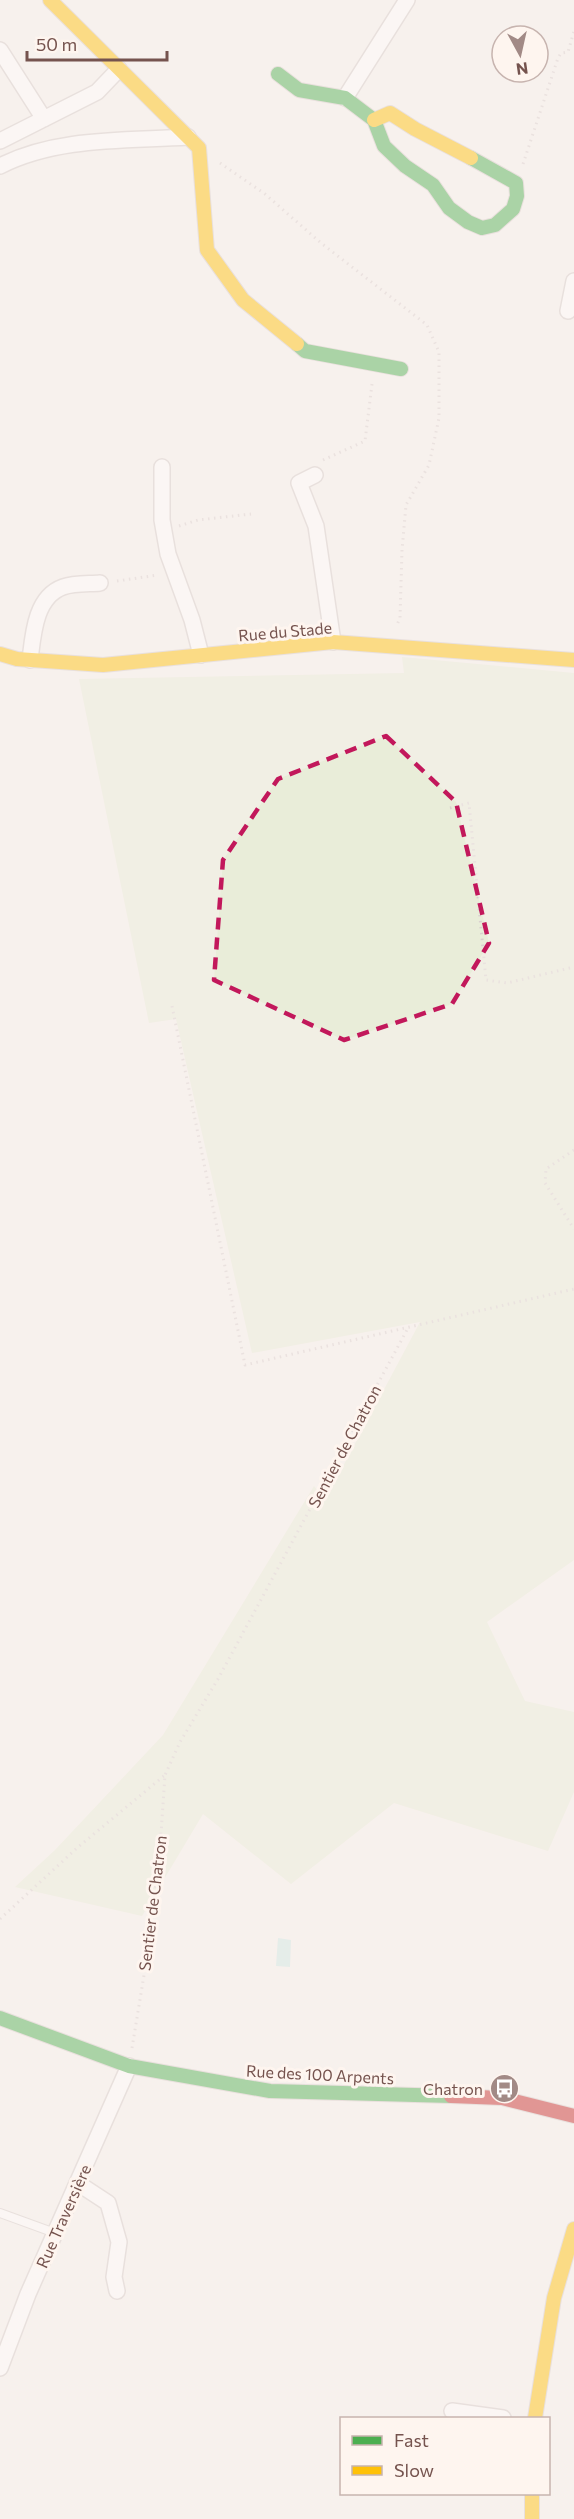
<svg xmlns="http://www.w3.org/2000/svg" width="574" height="2519" viewBox="0 0 574 2519" font-family="Commissioner,sans-serif">
  <style>
    .green { fill: #e9edd9 }
    .water { fill: #cfe8e5 }
    .lines { fill: none; stroke-linecap: round; stroke-linejoin: round }
    .lane-casing { stroke: #d6cdca; stroke-width: 10 }
    .street-casing { stroke: #d6cdca; stroke-width: 18 }
    .fast-casing { stroke: #d7cdca; stroke-width: 16 }
    .slow-casing { stroke: #d7cdca; stroke-width: 16 }
    .jam-casing { stroke: #d7cdca; stroke-width: 16 }
    .path { stroke: #dad0cf; stroke-width: 3; stroke-dasharray: 1.5 4.5; stroke-linecap: butt }
    .lane { stroke: #fefdfc; stroke-width: 8 }
    .street { stroke: #fefdfc; stroke-width: 15 }
    .fast { stroke: #4caf50; stroke-width: 14 }
    .slow { stroke: #ffc107; stroke-width: 14 }
    .jam { stroke: #c62828; stroke-width: 14 }
    .marked { fill: none; stroke: #c2185b; stroke-width: 4.5; stroke-dasharray: 12 8; stroke-linejoin: round }
    .labels { text-anchor: middle; dominant-baseline: central; stroke-width: 6; stroke-linejoin: round; paint-order: stroke }
    .street-label { font-size: 16px; fill: #75534e; stroke: #fef5ef }
    .poi-label { font-size: 16px; fill: #75534e; stroke: #fef5ef; text-anchor: end }
  </style>
  <rect width="100%" height="100%" fill="#f7f1ed"/>
  <path class="green" d="M402,657l172,16v887l-87,62 38,79 49,11v80l-26,59 -154,-48 -103,81 -88,-70 -61,102 -127,-29 40,-37 108,-115 151,-249 11,14 95,-178 -168,31 -76,-334 -27,4 -70,-344 325,-6z"/>
  <path class="water" d="M278,1938l13,2 -1,27 -14,-1z"/>
  <g class="lines">
    <defs>
      <path id="lane" d="M0,2213l55,20"/>
      <path id="street" d="M0,50l44,69
        M345,98l62,-98
        M0,141l97,-49 22,-23
        M0,166c57,-29 125,-25 188,-29
        M568,311l6,-30
        M162,467v53l6,34 24,66 9,35
        M315,475l-16,8 17,43 17,116
        M30,660c3,-25 5,-63 33,-73 11,-4 26,-3 37,-4
        M79,2184l29,19 11,39 -5,35 3,14
        M0,2368l28,-74 101,-228
        M452,2411l51,7"/>
      <path id="fast" d="M278,74l21,16 46,8 29,22 10,26 21,20 28,19 16,23 19,14 14,6 13,-3 18,-16 4,-13 -1,-13 -45,-25
        M297,344l8,7 96,18
        M0,2018l129,48 141,25 181,5"/>
      <path id="slow" d="M50,0l149,148 8,102 36,50 54,44
        M374,120l16,-7 25,16 56,29
        M0,654l17,5 86,6 230,-23 241,18
        M535,2418l19,-120 20,-69
        M532,2494v25"/>
      <path id="jam" d="M451,2096l51,2 72,18"/>
    </defs>
    <use href="#lane" class="lane-casing"/>
    <use href="#street" class="street-casing"/>
    <use href="#fast" class="fast-casing"/>
    <use href="#slow" class="slow-casing"/>
    <use href="#jam" class="jam-casing"/>
    <path class="path" d="M220,163l45,31 56,49 106,82 12,27v66l-10,47 -23,40 -4,45 -2,68 -4,9
      M523,164l35,-106 3,-5 7,-1 6,-21
      M323,460l42,-19 7,-57
      M179,526l19,-6 53,-6
      M117,581l41,-6
      M450,808l19,-5 17,177 21,3 67,-16
      M172,1006l73,359 329,-76
      M574,1150l-28,19 -1,14 29,46
      M0,1919l77,-71 88,-73
      M132,2048l16,-97 12,-102 5,-74 15,-33 38,-63 190,-351"/>
    <use href="#lane" class="lane"/>
    <use href="#street" class="street"/>
    <use href="#fast" class="fast"/>
    <use href="#slow" class="slow"/>
    <use href="#jam" class="jam"/>
  </g>
  <path d="M0 0H574V2519H0ZM386,736l70,66 33,141 -37,61 -108,36 -130,-60 9,-120 55,-81z" fill="#f7f1ed" fill-opacity=".55" fill-rule="evenodd"/>
  <path class="marked" d="M386,736l70,66 33,141 -37,61 -108,36 -130,-60 9,-120 55,-81z"/>
  <defs>
    <symbol id="bus-disc" viewBox="-11 -11 22 22"><circle r="9.5" fill="#a28a86" stroke="#fef5ef"/><path d="M-5-6H5V4H4V6H2V4H-2V6H-4V4H-5ZM-3.5-4V0h7V-4ZM-3.5 1.2v1.5H-2V1.2ZM2 1.2v1.5H3.5V1.2Z" fill="#fff"/></symbol>
  </defs>
  <g fill-rule="evenodd">
    <use href="#bus-disc" x="488" y="2072" width="33" height="33"/>
  </g>
  <g class="labels">
    <g class="street-label">
      <text transform="translate(285 631) rotate(-5)">Rue du Stade</text>
      <text transform="translate(344 1446) rotate(-62)">Sentier de Chatron</text>
      <text transform="translate(152 1903) rotate(-83)">Sentier de Chatron</text>
      <text transform="translate(320 2074) rotate(3)">Rue des 100 Arpents</text>
      <text transform="translate(63 2216) rotate(-66)">Rue Traversière</text>
    </g>
    <g class="poi-label">
      <text x="483" y="2088">Chatron</text>
    </g>
  </g>
  <rect x="340" y="2417" width="210" height="78" fill="#fef5ef" stroke="#c7b4af" stroke-width="1.5"/>
  <rect x="352" y="2436" width="30" height="9" fill="#4caf50" stroke="#c7b4af" stroke-width="1.5"/>
  <text x="394" y="2447" font-size="18" fill="#75534e">Fast</text>
  <rect x="352" y="2466" width="30" height="9" fill="#ffc107" stroke="#c7b4af" stroke-width="1.5"/>
  <text x="394" y="2477" font-size="18" fill="#75534e">Slow</text>
  <g transform="translate(520 54) rotate(172)"><circle r="28" fill="#fef5ef" stroke="#c7b4af" stroke-width="1.5"/>
  <path d="M0-4.5L10 22L0 15L-10 22Z" fill="#a28a86"/>
  <text y="-9" font-size="16" font-weight="bold" text-anchor="middle" fill="#75534e">N</text>
  </g>
  <path d="M27 51v9h140v-9" fill="none" stroke="#75534e" stroke-width="3"/>
  <text x="36" y="51" font-size="18" fill="#75534e" stroke="#fef5ef" stroke-width="4.5" paint-order="stroke">50 m</text>
</svg>
